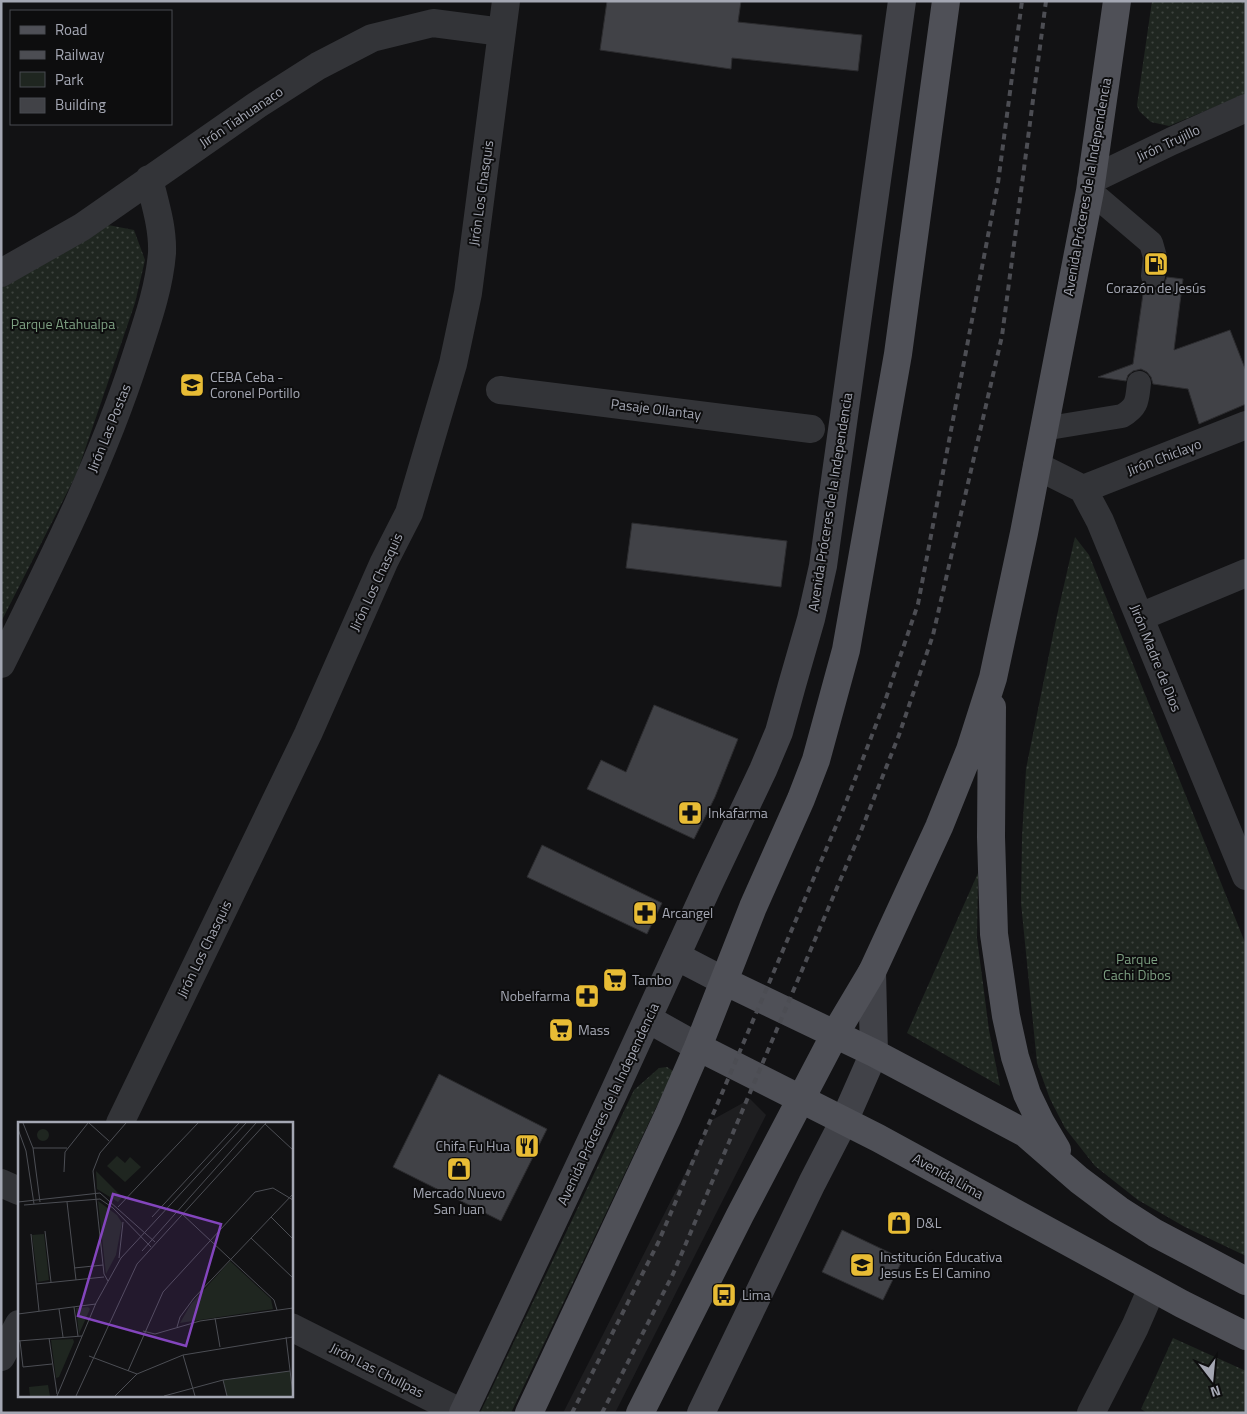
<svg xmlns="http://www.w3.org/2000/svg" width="1247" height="1414" font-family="'Titillium Web',sans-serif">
<defs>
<pattern id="green-dots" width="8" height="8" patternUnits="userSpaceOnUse" patternTransform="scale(1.25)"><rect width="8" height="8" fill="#1f2620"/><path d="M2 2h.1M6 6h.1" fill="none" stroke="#3d433e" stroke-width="1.8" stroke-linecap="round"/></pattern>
</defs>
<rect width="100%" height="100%" fill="#121214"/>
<path fill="#1e1e20" d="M750,1099L766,1115L615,1413H563L712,1120Z"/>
<path fill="url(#green-dots)" d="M1152,1H1246V94L1169,126L1151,122L1139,111L1137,105Z
M108,225L134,230L145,260L135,303L77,473L1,622V288Z
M1075,537L1089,555L1246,945V1256L1185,1227L1138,1200L1095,1166L1065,1128L1050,1099L1037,1063L1021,903L1022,837L1026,769L1056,620Z
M978,873L977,938L989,1030L1000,1086L907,1033Z
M667,1067L673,1071L671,1076L511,1413H480L634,1090L659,1068Z
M1173,1338L1246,1371V1413H1147L1141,1409Z"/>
<path fill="#414247" stroke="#2c2c2f" d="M607,1H741L738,22L862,35L858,71L732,58L731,69L600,50Z
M1167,277L1183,279L1174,350L1230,330L1246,371V404L1199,424L1188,389L1153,384L1151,377L1147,372L1141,369L1133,371L1128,375L1126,381L1098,377L1133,364L1144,287L1151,290L1158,289L1164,284Z
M632,523L787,541L781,587L626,568Z
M654,705L738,739L715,797L694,839L587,789L601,760L626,772Z
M542,845L662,903L647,934L527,877Z
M439,1074L547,1129L501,1221L393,1167Z
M842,1230L903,1259L883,1300L822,1272Z"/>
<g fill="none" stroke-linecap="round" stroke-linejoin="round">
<path stroke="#333438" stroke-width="24" d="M1090,191L1151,243L1155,257L1153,276
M1043,429L1122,416C1138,407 1137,400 1139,383"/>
<path stroke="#333438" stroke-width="28" d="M500,390L811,429"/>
<path stroke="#333438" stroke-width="28" d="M1091,180L1172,141L1246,108
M1,273L82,227L257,105L318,66L372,38L433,23L502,32
M1037,466L1083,489L1100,521L1246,876
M1083,489L1246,425
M1140,617L1246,573
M1,664C51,563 102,462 136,356C147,322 159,289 162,253C163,228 155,203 149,179
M120,1123L308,734L384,562L409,513L453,364L468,293L506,1
M1,1183L19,1191
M291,1327L462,1413
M1,1357L19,1324
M1091,1413L1135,1327L1152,1288"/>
<path stroke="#414248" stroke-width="28" d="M676,956L724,981
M648,1019L698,1047
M463,1413L613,1094L709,884L763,770L779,732L792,685L811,619L823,566L902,1
M701,1413L812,1183L844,1121L874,1053L872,972"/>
<path stroke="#4f5057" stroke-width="28" d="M992,707L991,837L994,934L1006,1016L1015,1057L1027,1094L1041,1123L1057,1150
M724,981L874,1053L1025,1133L1079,1180L1119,1210L1155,1233L1246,1281
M698,1047L878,1138L1182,1304L1246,1336
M529,1413L668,1116L698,1047L753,907L801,799L816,760L846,650L898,354L946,1
M640,1413L740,1215L835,1034L872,972L939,827L970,750L993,678L1024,533L1090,191L1117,1"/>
<path stroke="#4c4d53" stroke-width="4" stroke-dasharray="6 5" stroke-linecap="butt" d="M572,1413L658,1243L845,805L884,704L918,604L998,183L1022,1
M602,1413L673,1274L859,836L899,735L933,635L1002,336L1046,1"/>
</g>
<defs>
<symbol id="fuel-square" viewBox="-11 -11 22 22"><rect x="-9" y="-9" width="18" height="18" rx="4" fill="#e8bc35" stroke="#0d0d0e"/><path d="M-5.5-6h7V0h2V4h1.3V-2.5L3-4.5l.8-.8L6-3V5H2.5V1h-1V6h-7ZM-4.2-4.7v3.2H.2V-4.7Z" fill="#111"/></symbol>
<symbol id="school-square" viewBox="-11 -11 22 22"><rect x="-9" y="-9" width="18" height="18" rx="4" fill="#e8bc35" stroke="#0d0d0e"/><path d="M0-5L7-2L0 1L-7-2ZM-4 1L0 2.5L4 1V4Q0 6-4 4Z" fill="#111"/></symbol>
<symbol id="pharmacy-square" viewBox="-11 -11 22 22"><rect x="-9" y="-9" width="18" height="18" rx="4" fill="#e8bc35" stroke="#0d0d0e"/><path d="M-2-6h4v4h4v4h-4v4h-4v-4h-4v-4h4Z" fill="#111"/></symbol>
<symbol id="supermarket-square" viewBox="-11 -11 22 22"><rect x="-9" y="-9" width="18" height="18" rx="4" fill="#e8bc35" stroke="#0d0d0e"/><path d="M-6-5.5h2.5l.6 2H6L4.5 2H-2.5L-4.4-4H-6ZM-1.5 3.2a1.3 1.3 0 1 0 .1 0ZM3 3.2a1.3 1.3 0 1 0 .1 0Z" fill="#111"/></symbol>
<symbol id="restaurant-square" viewBox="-11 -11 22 22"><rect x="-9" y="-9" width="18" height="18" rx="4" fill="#e8bc35" stroke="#0d0d0e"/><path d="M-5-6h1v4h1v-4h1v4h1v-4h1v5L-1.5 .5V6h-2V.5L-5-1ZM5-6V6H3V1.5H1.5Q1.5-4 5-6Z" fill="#111"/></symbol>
<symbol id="shop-square" viewBox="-11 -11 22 22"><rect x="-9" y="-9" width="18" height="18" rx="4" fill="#e8bc35" stroke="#0d0d0e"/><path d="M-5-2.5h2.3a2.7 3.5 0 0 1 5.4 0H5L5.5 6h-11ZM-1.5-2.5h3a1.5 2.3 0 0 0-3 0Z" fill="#111"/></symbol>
<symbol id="bus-square" viewBox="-11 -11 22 22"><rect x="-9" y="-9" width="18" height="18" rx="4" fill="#e8bc35" stroke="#0d0d0e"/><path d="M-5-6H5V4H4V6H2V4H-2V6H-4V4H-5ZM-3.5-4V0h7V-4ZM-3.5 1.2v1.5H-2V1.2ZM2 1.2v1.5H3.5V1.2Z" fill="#111"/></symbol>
</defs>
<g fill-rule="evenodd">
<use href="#fuel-square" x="1142" y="250" width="28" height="28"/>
<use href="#school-square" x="178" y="371" width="28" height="28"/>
<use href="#pharmacy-square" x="676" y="799" width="28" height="28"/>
<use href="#pharmacy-square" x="631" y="899" width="28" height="28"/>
<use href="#supermarket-square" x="601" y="966" width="28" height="28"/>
<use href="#pharmacy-square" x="573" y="982" width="28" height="28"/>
<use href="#supermarket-square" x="547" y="1016" width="28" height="28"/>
<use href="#restaurant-square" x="513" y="1132" width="28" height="28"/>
<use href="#shop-square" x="445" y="1155" width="28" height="28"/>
<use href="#shop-square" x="885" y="1209" width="28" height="28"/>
<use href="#school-square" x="848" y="1251" width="28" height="28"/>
<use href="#bus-square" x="710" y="1281" width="28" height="28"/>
</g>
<g text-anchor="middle" stroke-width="4" stroke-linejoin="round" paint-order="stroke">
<g font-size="14" fill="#a4a7b3" stroke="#0d0d0e">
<text transform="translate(241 117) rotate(-34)" y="5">Jirón Tiahuanaco</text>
<text transform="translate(1168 143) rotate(-25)" y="5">Jirón Trujillo</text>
<text transform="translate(1087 187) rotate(-80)" y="5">Avenida Próceres de la Independencia</text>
<text transform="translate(481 193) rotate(-82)" y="5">Jirón Los Chasquis</text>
<text transform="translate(656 409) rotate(7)" y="5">Pasaje Ollantay</text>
<text transform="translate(109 428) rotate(-68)" y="5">Jirón Las Postas</text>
<text transform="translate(1164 457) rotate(-21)" y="5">Jirón Chiclayo</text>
<text transform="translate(830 502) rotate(-81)" y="5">Avenida Próceres de la Independencia</text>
<text transform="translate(376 582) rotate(-65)" y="5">Jirón Los Chasquis</text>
<text transform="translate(1156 658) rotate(68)" y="5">Jirón Madre de Dios</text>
<text transform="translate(204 949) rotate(-64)" y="5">Jirón Los Chasquis</text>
<text transform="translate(608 1104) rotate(-65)" y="5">Avenida Próceres de la Independencia</text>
<text transform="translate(948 1176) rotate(29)" y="5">Avenida Lima</text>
<text transform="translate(377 1370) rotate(27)" y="5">Jirón Las Chullpas</text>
</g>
<g font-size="14" fill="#a4a7b3" stroke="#0d0d0e" text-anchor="start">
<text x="1156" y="293" text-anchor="middle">Corazón de Jesús</text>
<text x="210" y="382">CEBA Ceba -<tspan x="210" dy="16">Coronel Portillo</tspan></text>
<text x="708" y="818">Inkafarma</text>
<text x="662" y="918">Arcangel</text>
<text x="632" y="985">Tambo</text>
<text x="570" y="1001" text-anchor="end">Nobelfarma</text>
<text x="578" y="1035">Mass</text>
<text x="510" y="1151" text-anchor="end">Chifa Fu Hua</text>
<text x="459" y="1198" text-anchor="middle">Mercado Nuevo<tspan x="459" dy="16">San Juan</tspan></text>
<text x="916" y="1228">D&amp;L</text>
<text x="880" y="1262">Institución Educativa<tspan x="880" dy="16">Jesus Es El Camino</tspan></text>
<text x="742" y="1300">Lima</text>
</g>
<g font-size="14" fill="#7c9e81" stroke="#0d0d0e">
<text x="63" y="329">Parque Atahualpa</text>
<text x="1137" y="964">Parque<tspan x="1137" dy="16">Cachi Dibos</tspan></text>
</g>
</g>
<g transform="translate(18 1122)">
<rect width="275" height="275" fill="#121214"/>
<path d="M78,49L104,75L100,80L79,67ZM80,79L99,93L104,101L98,133L88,152ZM26,112L31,158L20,160L14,113ZM212,139L253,177L255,187L162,201L173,182ZM70,185L72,187L61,212L58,186ZM55,217L56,220L41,255L38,256L33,218ZM272,249L275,274H209L205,258ZM30,263L32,274H12L11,265Z" fill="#1f2620"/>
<path d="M19 13a6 6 0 1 1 12 0a6 6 0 1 1-12 0ZM99,34L107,41L112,35L123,45L107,60L89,44Z" fill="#1f2620"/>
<path fill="none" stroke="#4c4e54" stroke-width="1" d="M5,1L15,26L22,80M71,1L91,19M247,2L275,28M0,7L8,29L16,82M15,26H49M46,50L47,30L70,1M0,80L82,71L137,120M49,80L58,158M6,83L82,77L95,86L133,125M100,85L180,1M163,91L256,178L259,188M134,95L221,1M253,95L275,117M27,109L33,160M13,112L21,189M233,116L275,156M124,129L238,1M101,136L105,100M56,146L85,143M90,159L86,152L75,49L82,31L108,1M18,162L86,155M56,185L60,214M41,187L45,215M0,192L78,182M197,196L202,225M159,205L162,195L176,176L275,72M125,209L137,212L182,199L275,186M268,215L275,273M31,216L39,272M0,219L64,214M2,219L5,245L34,242M165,233L177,274M71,234L119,252M110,249L145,170L237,70L255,66L275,78M205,258L209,274M39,274L78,181L103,136L228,1M58,274L119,142L248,1M97,274L119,252L165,233L275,215M146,274L205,258L272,249"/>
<path fill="#8345bd" fill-opacity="0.15" stroke="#8345bd" stroke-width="2.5" d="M95,72L203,102L168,224L60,194Z"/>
<rect width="275" height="275" fill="none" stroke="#a4a7b3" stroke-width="2.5"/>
</g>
<rect width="1247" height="1414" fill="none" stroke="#a4a7b3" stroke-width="5"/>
<rect x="10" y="10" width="162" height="115" fill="#0d0d0e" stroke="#494b50"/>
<rect x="20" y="26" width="25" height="8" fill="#4f5057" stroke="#494b50"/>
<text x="55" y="35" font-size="15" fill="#a4a7b3">Road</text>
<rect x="20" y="51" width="25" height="8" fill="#4c4d53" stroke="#494b50"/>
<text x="55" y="60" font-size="15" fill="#a4a7b3">Railway</text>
<rect x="20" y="72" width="25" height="15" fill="#1f2620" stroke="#494b50"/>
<text x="55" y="85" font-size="15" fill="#a4a7b3">Park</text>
<rect x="20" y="98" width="25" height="15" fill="#414247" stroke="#494b50"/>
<text x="55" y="110" font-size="15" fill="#a4a7b3">Building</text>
<g transform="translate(1212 1379) rotate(164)" stroke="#0d0d0e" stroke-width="4" paint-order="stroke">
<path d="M0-4L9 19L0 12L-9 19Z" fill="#a4a7b3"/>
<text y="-8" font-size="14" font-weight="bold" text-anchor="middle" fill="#a4a7b3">N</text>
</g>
</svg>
